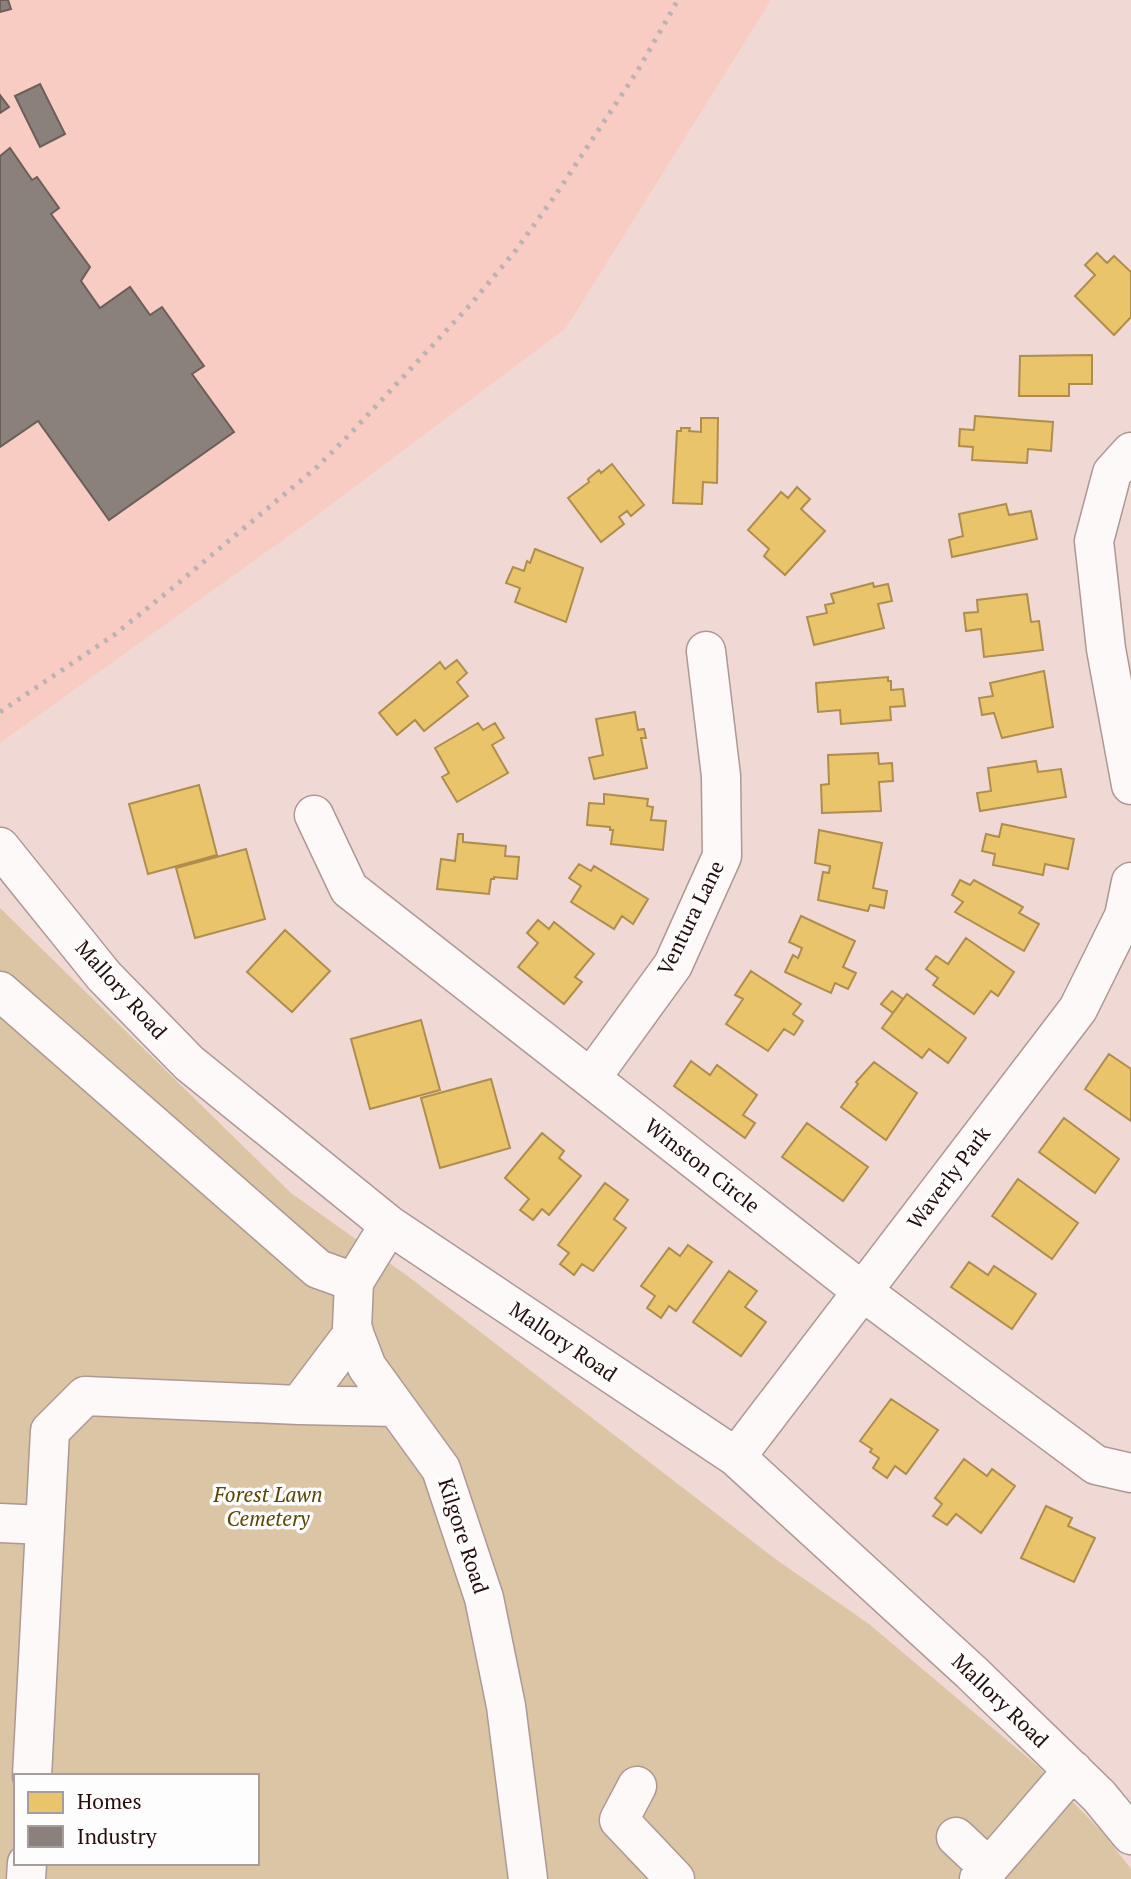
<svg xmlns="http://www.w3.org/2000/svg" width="1131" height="1879" font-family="'PT Serif',serif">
<rect width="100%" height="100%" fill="#f0d9d5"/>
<path fill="#f8cbc3" d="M0,0H771L566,328L301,527L0,743Z"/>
<path fill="#dbc5a4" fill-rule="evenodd" d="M0,908L291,1193L409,1277L774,1558L869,1624L1040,1768L1102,1832L1131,1869V1879H0ZM16,1776H257V1863H16Z"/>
<path fill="#e9c46a" stroke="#ae8d4d" stroke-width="2" d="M1097,253L1107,263L1114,256L1131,272V317L1114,335L1075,296L1095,275L1085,265Z
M1092,355V384H1069V396H1019L1020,356Z
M975,416L1053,422L1051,451L1028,449L1027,463L972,460L973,447L959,446L960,429L974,430Z
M701,418H718L717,483L703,482L702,504L673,503L677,431H681V428H690L689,431L701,432Z
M612,464L644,505L631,516L627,511L619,517L624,524L601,542L568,498L589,482L588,479L599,470L601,473Z
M797,487L810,499L801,509L825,531L785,575L764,556L769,549L748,530L781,492L788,498Z
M1006,504L1009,515L1031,511L1037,539L952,557L949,540L963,536L959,514Z
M535,549L583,568L566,622L515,602L520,588L506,583L513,567L524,571L527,561L530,563Z
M873,583L874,587L888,584L892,601L878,604L884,628L814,645L807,617L827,613L825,605L834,603L831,594Z
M1027,594L1031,622L1039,621L1043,650L984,657L981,629L966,631L964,613L978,612L977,600Z
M457,660L467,673L457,682L468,696L424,731L415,720L397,735L379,713L440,662L445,669Z
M1044,671L1053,727L1002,738L994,713L982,715L979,698L993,696L990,683Z
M888,677V681H891V690L903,689L905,706L890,707L891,720L841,724L840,710L818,712L816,683Z
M635,712L638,730L644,729L646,738H641L647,768L594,779L589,758L603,755L596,719Z
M478,723L483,730L495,723L504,738L492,745L508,773L457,802L442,777L449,773L435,748Z
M878,753L879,764L892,763L893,781L879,782L881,811L822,813L821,785L829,784L828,755Z
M1036,761L1038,772L1061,769L1066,797L980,811L977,793L991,791L988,768Z
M199,785L217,855L148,874L129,804Z
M604,794L648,799L647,806L653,807L651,820L666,821L663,850L611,844L613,830H610V827L587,825L589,803L604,804Z
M1002,824L1074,839L1068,869L1045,864L1043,875L993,865L995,854L982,851L986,834L999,837Z
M819,830L882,843L873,888L887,891L884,908L870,905L868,911L818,900L823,872L829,873L830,866L815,863Z
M458,834H463V842L506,846L505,856L519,857L517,879L494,877V879H491L489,894L437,889L441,859L455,861Z
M246,849L265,919L195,938L176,868Z
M579,864L591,871L594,866L648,899L633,924L622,916L614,929L571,902L581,886L569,878Z
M960,880L970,885L974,880L1023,907L1019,913L1039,924L1024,951L955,912L963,902L952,895Z
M801,916L855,941L843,967L856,973L848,989L835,983L831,993L785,972L793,955L798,958L802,948L789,942Z
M538,920L549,929L554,922L594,954L575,977L582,982L564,1004L518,967L538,943L527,933Z
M285,930L330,971L292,1012L247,972Z
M966,938L1014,972L998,996L991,991L974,1014L933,985L938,978L926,969L936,956L948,964Z
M751,971L801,1004L793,1014L803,1021L794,1035L784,1029L768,1051L726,1024L743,999L735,995Z
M892,991L903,999L893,1013L881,1004Z
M907,994L966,1038L948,1063L929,1049L922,1058L882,1028Z
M421,1020L440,1090L370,1109L351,1039Z
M1109,1054L1131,1069V1121L1085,1089Z
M691,1061L710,1075L717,1065L757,1095L743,1115L755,1123L745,1138L674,1086Z
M874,1062L917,1093L886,1140L841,1107L858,1084L856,1082Z
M491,1079L510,1148L440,1168L421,1098Z
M1064,1118L1119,1159L1095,1193L1039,1152Z
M807,1123L868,1167L843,1201L782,1157Z
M542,1133L564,1151L559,1158L581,1176L549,1215L542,1209L533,1220L520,1210L529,1199L505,1178Z
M1018,1179L1078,1223L1052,1259L992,1216Z
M605,1183L628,1200L614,1219L626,1228L593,1271L582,1264L574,1275L560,1264L569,1253L558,1245Z
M688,1245L712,1262L676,1311L669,1306L661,1318L647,1308L655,1296L641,1286L669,1248L680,1256Z
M969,1262L988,1275L994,1266L1036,1294L1012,1329L951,1287Z
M729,1271L757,1291L745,1307L766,1322L741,1356L693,1322Z
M891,1399L938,1430L906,1474L895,1466L887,1478L873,1468L879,1458L870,1452L872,1449L860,1441Z
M964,1459L987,1476L992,1469L1015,1486L981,1533L956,1514L947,1525L933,1516L942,1504L935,1498Z
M1046,1506L1072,1518L1068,1526L1095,1538L1074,1582L1021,1558Z"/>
<path fill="#8a817c" stroke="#6c5e5a" stroke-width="2" d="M0,0H8L11,9L0,12Z
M40,84L65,134L40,147L15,96Z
M0,95L9,107L0,113Z
M10,148L32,180L37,177L59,208L51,214L90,267L81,281L100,308L130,287L150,315L162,307L204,366L192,374L234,432L109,520L38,421L0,447V156Z"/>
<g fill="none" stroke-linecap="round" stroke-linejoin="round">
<defs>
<path id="minor" d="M1131,452L1112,473L1094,541L1106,649L1131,785
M314,815L349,889L862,1291L1096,1465L1131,1473
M0,847L104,976L189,1063L389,1225L736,1457L971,1672L1099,1796L1131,1835
M0,991L318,1269L354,1282
M591,1078L673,965L722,856L721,776L706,651
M389,1225L354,1282L352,1328L367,1367L441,1469L484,1598L506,1706L528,1879
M299,1405L396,1407
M736,1457L1078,1009L1124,916L1131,882
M0,1523L45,1525
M32,1776L50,1431L85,1396L299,1405L354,1332
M637,1786L619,1820L675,1879
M956,1837L989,1868
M26,1879L27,1863
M979,1879L1073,1770"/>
</defs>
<use href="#minor" stroke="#ad9894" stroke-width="41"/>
<use href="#minor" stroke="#fdf9f9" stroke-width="38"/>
<path stroke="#bab3b2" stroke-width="5" stroke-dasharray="3.5 7" stroke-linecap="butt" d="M0,712L114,635L170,590L317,467L350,434L471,304L516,250L557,193L638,70L678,0"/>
</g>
<g text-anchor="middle" stroke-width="7" stroke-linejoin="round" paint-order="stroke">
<g font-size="21" fill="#250d0a" stroke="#fdfdfd">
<text transform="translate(691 918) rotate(-64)" y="7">Ventura Lane</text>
<text transform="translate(121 990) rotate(48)" y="7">Mallory Road</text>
<text transform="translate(702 1166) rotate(38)" y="7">Winston Circle</text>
<text transform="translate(949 1178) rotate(-53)" y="7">Waverly Park</text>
<text transform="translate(563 1342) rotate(34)" y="7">Mallory Road</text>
<text transform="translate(463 1536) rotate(72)" y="7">Kilgore Road</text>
<text transform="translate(1000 1701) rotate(44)" y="7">Mallory Road</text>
</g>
<g font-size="21" font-style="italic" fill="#5a4604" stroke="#fdfdfd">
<text x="268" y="1502">Forest Lawn<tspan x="268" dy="24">Cemetery</tspan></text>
</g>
</g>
<rect x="14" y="1774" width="245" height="91" fill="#fdfdfd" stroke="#a79d9c" stroke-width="2"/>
<rect x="28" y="1792" width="35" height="21" fill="#e9c46a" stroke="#a79d9c" stroke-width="2"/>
<text x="77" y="1809" font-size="21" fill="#250d0a">Homes</text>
<rect x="28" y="1826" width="35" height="21" fill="#8a817c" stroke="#a79d9c" stroke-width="2"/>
<text x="77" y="1844" font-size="21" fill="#250d0a">Industry</text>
</svg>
